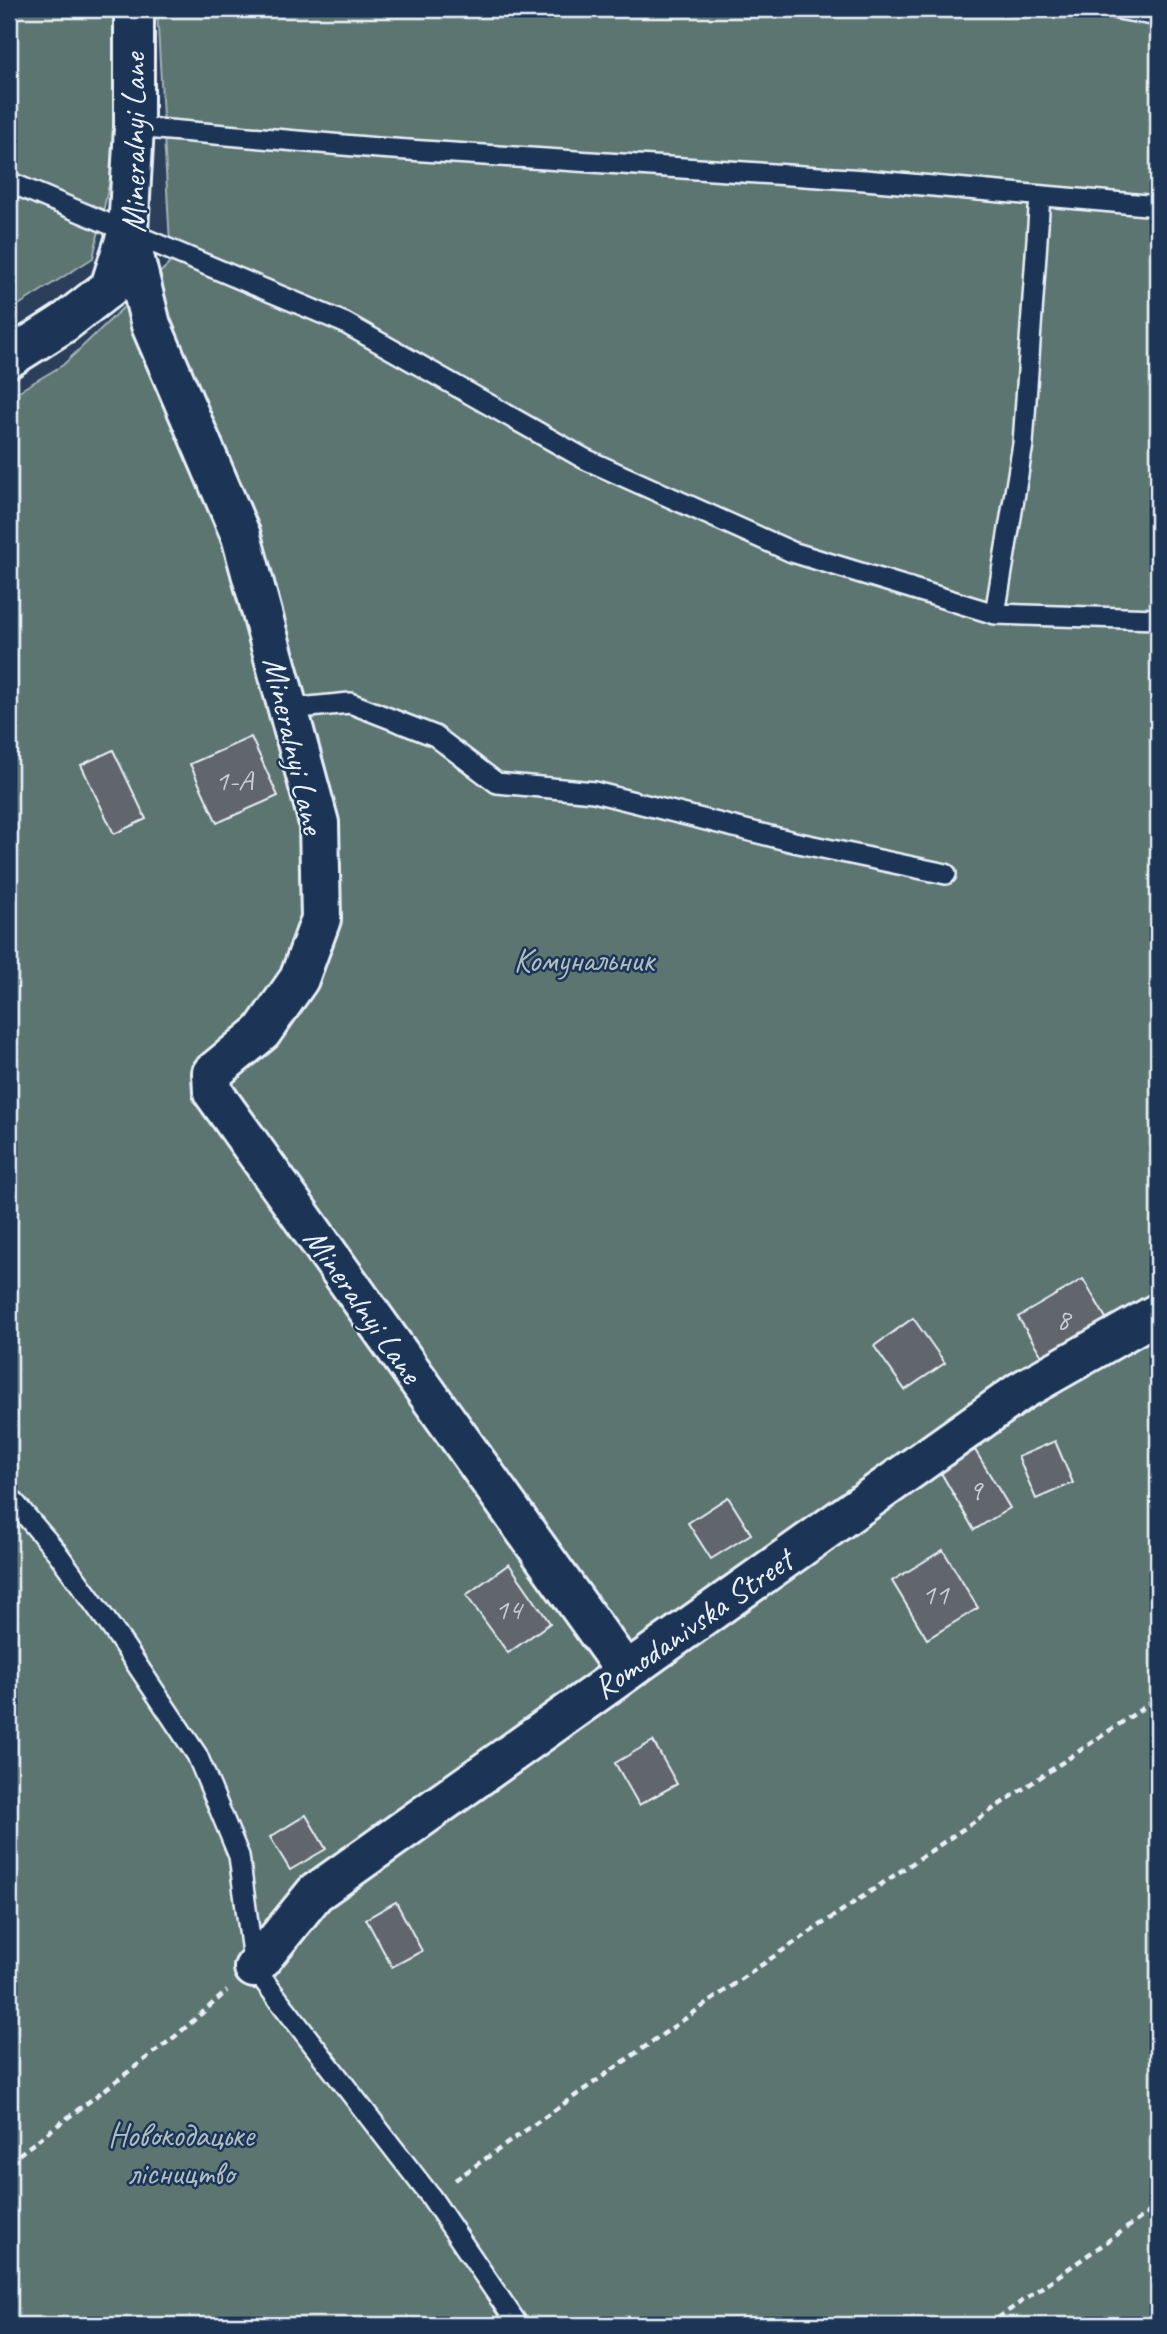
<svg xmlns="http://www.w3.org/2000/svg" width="1167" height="2334" font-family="Caveat,sans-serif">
<rect width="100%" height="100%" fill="#2b3f5b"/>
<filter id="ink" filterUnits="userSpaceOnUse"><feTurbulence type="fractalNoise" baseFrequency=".0143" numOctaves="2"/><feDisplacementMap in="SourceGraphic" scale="14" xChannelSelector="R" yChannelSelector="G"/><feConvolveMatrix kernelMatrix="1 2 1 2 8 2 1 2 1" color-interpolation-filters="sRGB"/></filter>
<g filter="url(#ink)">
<path fill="#5b7471" stroke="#a2b2b4" stroke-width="2" d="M9,9H116L118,143L93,258L9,311Z
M157,9H1158V2325H9V397L63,365L171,262Z"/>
<path fill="#61666c" stroke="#e8f1f8" stroke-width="2" d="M251,737L278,796L217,823L190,764Z
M113,750L146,819L114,834L81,765Z
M1083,1279L1107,1320L1043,1358L1018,1317Z
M913,1318L945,1363L905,1390L874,1346Z
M1055,1441L1073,1483L1036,1499L1018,1457Z
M975,1450L1010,1508L974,1530L940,1471Z
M728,1497L751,1534L711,1559L688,1523Z
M943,1550L978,1608L927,1639L892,1581Z
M509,1564L550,1623L508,1653L466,1595Z
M653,1741L677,1784L639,1805L615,1763Z
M306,1815L326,1849L290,1870L270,1837Z
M396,1902L422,1951L392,1967L366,1919Z"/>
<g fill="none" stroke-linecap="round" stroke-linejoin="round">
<defs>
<path id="lane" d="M1118,9L1158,16
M134,127L378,148L865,180L1158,206
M9,182L345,323L585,459L792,552L995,614L1158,619
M995,614L1023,444L1040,196
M289,709L350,703L435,736L497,783L594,792L794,842L946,874
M9,1496L56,1551L119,1638L197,1755L239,1856L254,1968L431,2197L518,2325"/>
<path id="street" d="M134,9V127L128,231L151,325L241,536L319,823L321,919L299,979L262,1032L212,1073L213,1092L625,1671
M9,358L64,323L110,287L128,231
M254,1968L315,1893L1021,1391L1158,1313"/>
</defs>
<use href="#lane" stroke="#e8f1f8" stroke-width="24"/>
<use href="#street" stroke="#e8f1f8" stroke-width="44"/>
<path stroke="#e8f1f8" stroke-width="4.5" stroke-dasharray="7 5" stroke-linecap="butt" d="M9,2162L177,2035L227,1991
M455,2180L773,1957L1158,1698
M988,2325L1158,2206"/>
<use href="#lane" stroke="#1d3557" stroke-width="19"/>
<use href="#street" stroke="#1d3557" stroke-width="38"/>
</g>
</g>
<g text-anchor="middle" stroke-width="5" stroke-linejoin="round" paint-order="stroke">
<g font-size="30" fill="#c6ced5">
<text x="234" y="790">1-А</text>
<text x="1063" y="1329">8</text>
<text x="975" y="1500">9</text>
<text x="935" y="1604">11</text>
<text x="508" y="1619">14</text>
</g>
<g font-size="33" fill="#e8f1f8" stroke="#1d3557">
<text transform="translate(133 143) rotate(-90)" y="12">Mineralnyi Lane</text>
<text transform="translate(295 745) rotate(77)" y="12">Mineralnyi Lane</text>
<text transform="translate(364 1305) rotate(55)" y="12">Mineralnyi Lane</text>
<text transform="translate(692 1623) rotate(-35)" y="12">Romodanivska Street</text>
</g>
<g font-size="33" fill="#b0bfc2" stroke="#1d3557">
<text x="584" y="971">Комунальник</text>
<text x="181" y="2146">Новокодацьке<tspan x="181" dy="38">лісництво</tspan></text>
</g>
</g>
<rect width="1167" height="2334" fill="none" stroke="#1d3557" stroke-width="35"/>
<rect x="18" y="18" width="1132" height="2299" fill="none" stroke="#e8f1f8" stroke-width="2.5" filter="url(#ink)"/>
</svg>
